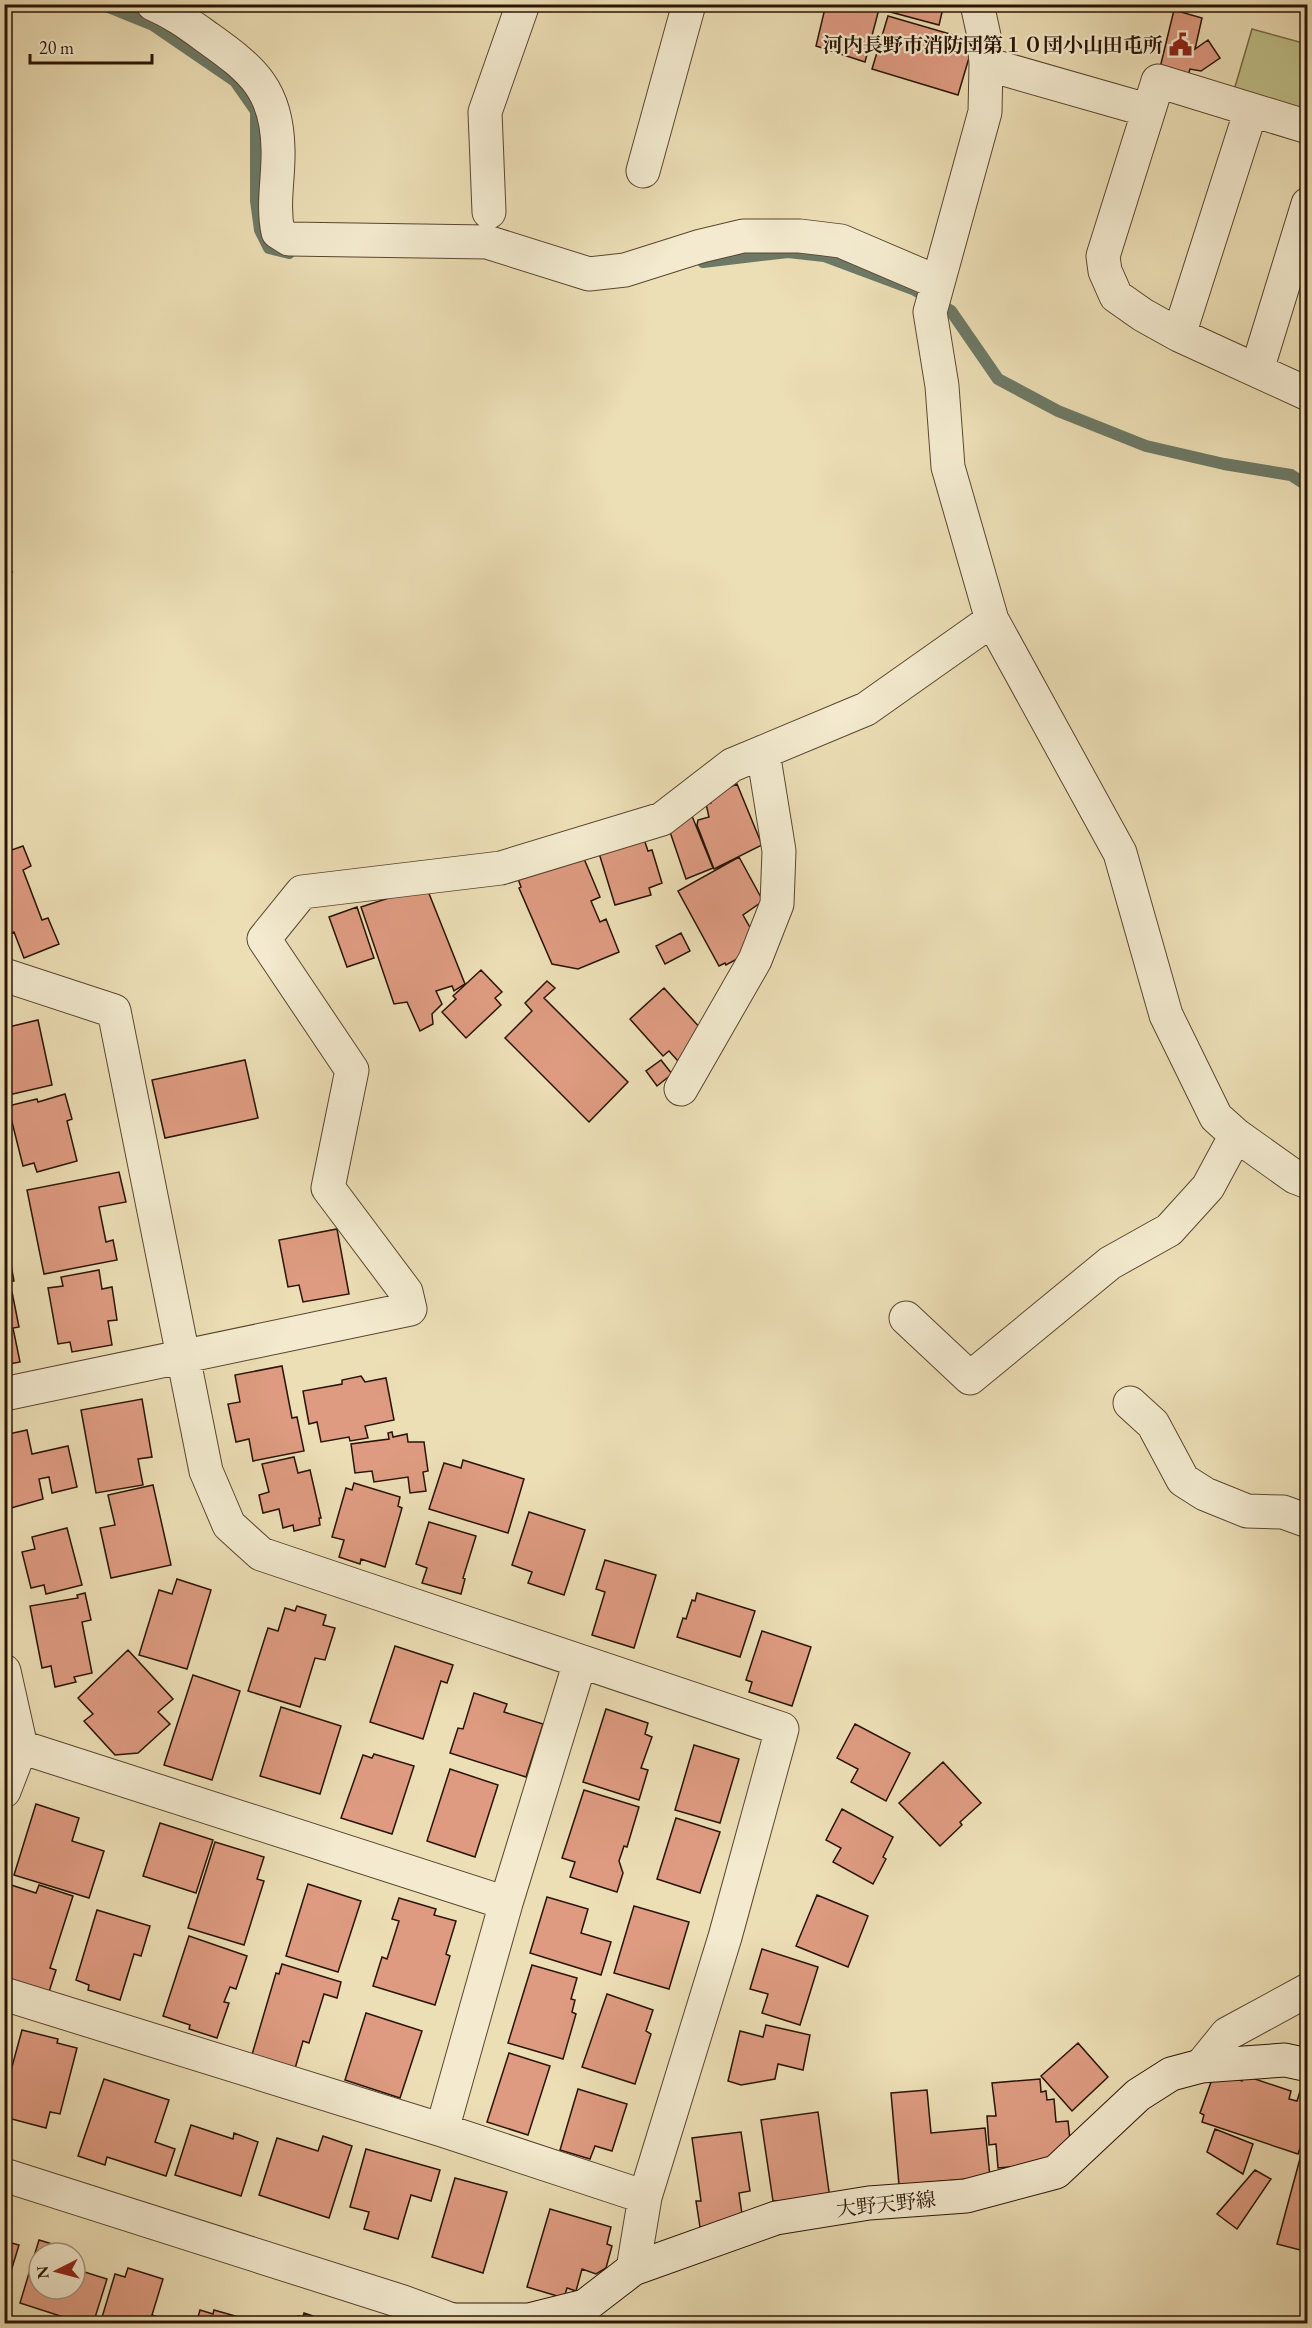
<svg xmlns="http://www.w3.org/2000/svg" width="1312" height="2328" font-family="'EB Garamond','Noto Serif JP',serif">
<rect width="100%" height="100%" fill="#ecdeb5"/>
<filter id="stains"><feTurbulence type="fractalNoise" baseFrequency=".00333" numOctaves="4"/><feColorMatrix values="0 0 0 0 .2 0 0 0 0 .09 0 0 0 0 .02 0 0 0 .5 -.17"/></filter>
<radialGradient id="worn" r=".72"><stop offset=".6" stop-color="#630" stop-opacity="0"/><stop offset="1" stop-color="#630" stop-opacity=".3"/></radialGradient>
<path fill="#bfbf88" stroke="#746a46" stroke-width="1.5" d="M1252,29L1307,44V121L1232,97Z"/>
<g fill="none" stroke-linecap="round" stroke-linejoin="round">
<path stroke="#6d7966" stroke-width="12" d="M101,4L153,25L235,81L256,111V201L260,230L269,248L289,253
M703,262L788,252L824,256L915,290L951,311L998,379L1058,411L1146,446L1224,464L1291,475L1308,486"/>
</g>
<path fill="#de9b81" stroke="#2a1404" stroke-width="1.5" d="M826,4H944L939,25L879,9L865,62L816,46Z
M1174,10L1202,18L1195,49L1208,40L1220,58L1201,71L1190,69L1186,83L1158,76Z
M888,16L974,41L958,95L872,69Z
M4,565L12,572L4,580Z
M737,784L762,845L714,869L697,825L698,820L709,817L706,804L711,803L709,796Z
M692,816L713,868L686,879L668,826Z
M643,836L648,851L652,850L662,883L649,888L651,895L615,905L598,850Z
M4,846L9,851L23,846L31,866L23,870L42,920L48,918L59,944L24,958L14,932L8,935L4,925Z
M580,849L600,897L591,901L600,922L606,919L619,952L578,969L552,964L519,888L521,887L517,876Z
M739,857L763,901L743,915L756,938L755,949L726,965L725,963L719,966L678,891Z
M426,886L465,984L454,991L452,986L436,991L442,1004L432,1014L433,1024L420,1031L407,1002L394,1004L361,907Z
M357,907L374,958L347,967L329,917Z
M681,933L690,951L665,964L656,946Z
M481,970L502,992L495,998L501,1005L466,1038L442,1012L456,999L453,996Z
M547,981L555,988L544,998L628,1082L589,1122L505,1038L532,1011L525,1003Z
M664,988L702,1030L678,1061L669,1051L663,1056L630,1019Z
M38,1020L52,1085L4,1096V1028Z
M245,1060L258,1118L165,1138L152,1080Z
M661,1060L672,1074L657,1086L646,1071Z
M65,1094L72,1119L67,1121L77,1161L37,1172L34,1163L23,1166L8,1106L37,1099L38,1102Z
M119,1172L126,1202L99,1207L106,1242L113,1240L117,1260L44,1274L27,1190Z
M4,1228L14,1281L4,1283Z
M337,1229L349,1294L303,1302L299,1285L288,1287L279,1240Z
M99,1270L102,1289L112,1287L117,1320L108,1321L112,1345L72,1352L70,1342L58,1344L48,1288L63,1286L61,1277Z
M12,1292L19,1327L13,1328L20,1362L4,1365V1293Z
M282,1366L292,1418L297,1417L304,1451L253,1461L249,1439L236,1442L228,1404L240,1402L235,1375Z
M361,1376L365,1382L386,1378L394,1420L365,1426L368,1438L350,1441L349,1437L321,1442L317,1422L309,1424L303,1391L342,1384V1380Z
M142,1399L152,1457L138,1459L143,1485L96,1493L81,1410Z
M27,1430L32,1454L68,1446L77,1487L52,1493L49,1477L39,1479L43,1499L4,1510V1435Z
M392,1432L393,1437L407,1434L408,1442H424L428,1471L423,1472L426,1491L410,1493L408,1477L374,1482L372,1471L355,1473L351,1444L389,1439L388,1433Z
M294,1457L298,1473L310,1470L321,1518H319L320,1525L294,1531L293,1525L283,1528L279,1509L263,1513L259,1495L269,1492L262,1464Z
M463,1460L524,1479L508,1533L429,1509L444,1463L461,1468Z
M354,1483L400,1497L398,1506L402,1508L385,1567L361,1559L360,1564L339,1557L344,1540L332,1537L346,1488L352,1490Z
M153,1485L171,1565L111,1578L100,1528L115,1525L108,1495Z
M529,1512L585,1530L564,1595L528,1583L532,1572L512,1565Z
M429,1522L476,1536L463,1578L465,1579L461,1594L422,1583L427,1568L416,1564Z
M67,1528L82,1585L46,1594L44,1585L31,1588L22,1552L35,1549L32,1537Z
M605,1560L656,1575L634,1648L592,1635L605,1592L596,1589Z
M177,1579L211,1590L187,1669L139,1655L159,1590L172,1594Z
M85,1593L91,1620L82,1622L92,1673L74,1677L76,1682L55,1687L51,1666L42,1668L30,1606L78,1598L77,1595Z
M697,1593L755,1611L740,1657L677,1637L683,1618L686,1619L692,1600L695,1601Z
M297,1606L326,1615L323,1625L335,1628L325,1660L315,1658L300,1707L248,1691L268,1628L278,1631L285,1608L295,1611Z
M762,1631L811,1647L792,1706L749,1692L752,1682L746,1680Z
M395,1646L453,1665L447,1683L441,1681L423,1739L370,1722Z
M128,1650L173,1699L158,1712L170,1724L138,1753L115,1755L84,1721L93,1714L78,1698Z
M193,1675L240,1691L212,1780L164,1765Z
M474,1693L507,1704L504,1712L543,1724L526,1777L450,1753L458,1728L463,1729Z
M281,1707L341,1726L320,1794L260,1776Z
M606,1709L648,1723L645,1734L652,1737L641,1768L648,1770L639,1800L583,1782Z
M855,1724L910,1753L886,1801L851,1782L858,1769L837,1758Z
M694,1745L739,1759L720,1823L675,1810Z
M374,1754L414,1766L392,1834L341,1818L363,1755L372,1758Z
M943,1762L981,1803L960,1822L962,1825L940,1846L899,1803Z
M450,1769L498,1785L475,1857L427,1841Z
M584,1790L639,1807L627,1847L624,1846L619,1861L623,1873L617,1892L570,1877L575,1862L562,1858Z
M36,1804L79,1818L72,1841L104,1851L89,1898L14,1875Z
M842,1809L893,1837L883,1857L886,1859L873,1884L833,1862L841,1848L826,1840Z
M676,1818L720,1832L700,1893L657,1879Z
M160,1823L213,1840L196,1893L143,1876Z
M215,1842L264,1857L257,1879L264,1881L244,1945L188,1928Z
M8,1884L36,1893L39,1885L73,1896L50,1968L56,1970L47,1998L4,1984V1895Z
M308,1884L361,1901L338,1972L286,1956Z
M817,1895L868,1916L848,1967L796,1946Z
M547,1897L588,1909L581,1933L611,1942L601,1975L530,1953Z
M399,1898L436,1909L434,1915L456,1921L446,1954L450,1956L435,2005L373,1986L382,1957L387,1959L399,1921L392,1919Z
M634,1906L689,1922L669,1989L614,1973Z
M97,1910L150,1926L141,1956L134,1954L120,2000L88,1990L89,1985L76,1980Z
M189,1936L247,1956L236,1989L230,1987L224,2002L229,2003L217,2038L189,2029L190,2025L163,2016Z
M762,1949L818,1967L800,2025L762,2013L768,1994L750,1989Z
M282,1964L341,1982L337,1998L324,1994L309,2043L303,2041L294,2072L251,2058L276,1973L279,1974Z
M532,1965L577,1978L571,1999L575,2000L572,2012L576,2014L563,2059L508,2043Z
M607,1994L653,2010L646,2031L651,2034L635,2084L582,2067Z
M366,2013L422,2031L400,2098L345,2080Z
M766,2025L810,2035L803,2070L778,2064L775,2079L741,2085L728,2081L740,2031L763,2037Z
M22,2030L58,2039L57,2043L77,2048L60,2114L50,2112L46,2128L4,2117V2096Z
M1078,2043L1108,2077L1072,2111L1041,2076Z
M509,2053L550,2066L528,2135L487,2122Z
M1215,2071L1242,2081L1243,2075L1291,2091L1289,2099L1297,2101L1302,2085L1308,2087V2142L1303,2140L1298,2154L1202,2122L1204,2115L1200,2113Z
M104,2079L169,2100L155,2142L175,2149L166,2176L107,2157L105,2165L78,2156Z
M1040,2079L1041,2092L1046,2091L1047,2100L1054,2099L1056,2122L1068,2121L1071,2150L1059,2163L998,2168L996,2144L989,2145L987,2116H996L992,2083Z
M578,2089L627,2104L612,2151L595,2146L590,2159L560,2150Z
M927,2090L931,2133L985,2128L990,2177L899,2185L891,2093Z
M818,2112L830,2199L773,2201L761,2120Z
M191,2125L233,2139L234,2133L258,2142L241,2196L175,2175Z
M1215,2129L1253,2144L1243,2174L1207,2152Z
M741,2132L750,2191L739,2193L743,2221L700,2227L696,2201H701L692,2138Z
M323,2136L352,2146L329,2218L259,2195L277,2138L318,2151Z
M366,2149L440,2170L431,2201L411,2195L398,2239L364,2229L369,2212L350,2207Z
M1301,2155L1308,2157V2252L1277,2244Z
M1255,2170L1271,2179L1237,2229L1217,2214Z
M455,2178L507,2192L483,2273L432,2257Z
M550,2209L611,2227L607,2244L612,2246L606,2268L596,2274L582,2269L576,2291L567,2288L564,2298L527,2287Z
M39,2240L75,2251L74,2253H39V2289H75V2269L107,2279L93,2324H85L20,2303Z
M4,2241L19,2245L4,2294Z
M128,2268L163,2279L152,2315L177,2324H100L115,2274L125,2277Z
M200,2310L213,2314L214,2310L263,2324H196Z
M304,2313L336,2324H296L298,2316L303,2317Z"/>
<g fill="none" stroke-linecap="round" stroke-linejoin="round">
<defs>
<path id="minor" d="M153,4C174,13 190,25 208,38C253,70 277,90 278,149C279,177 272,204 278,232L289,239L487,242L589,274L625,270L701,246L743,236H800L841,241L937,282
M977,4L984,36L986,64L985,112L930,312L942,386L948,467L992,620L1120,853L1166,1015L1216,1117L1236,1135L1295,1177L1308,1182
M986,64L1147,110
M1308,127L1158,81L1103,256L1105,271L1116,296L1143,315L1179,335L1308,394
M643,171L689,4
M489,212L485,112L523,4
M1179,335L1251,110
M1257,370L1308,204
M4,975L114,1011L206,1471L229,1525L261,1554L782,1729L725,1937L645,2197L633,2269
M681,1089L755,960L777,904L779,851L763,752
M906,1318L970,1378L1110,1263L1169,1230L1208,1187L1236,1135
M4,1394L410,1309L406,1292L328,1188L352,1070L264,939L302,892L501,868L662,819L732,765L866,709L992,620
M1130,1403L1153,1424L1183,1480L1205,1494L1247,1511L1283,1512L1308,1521
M4,1671L21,1747L4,1791
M21,1747L506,1903
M4,1994L442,2130L645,2197
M1201,2066L1227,2034L1308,1990
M442,2130L506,1903L580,1662"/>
<path id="tertiary" d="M4,2175L403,2302L452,2320"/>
<path id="secondary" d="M449,2324L452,2320H529L585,2306L633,2269L776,2218L869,2203L966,2196L1056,2172L1138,2095L1171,2074L1201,2066L1285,2060L1308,2065"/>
</defs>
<use href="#minor" stroke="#5a4630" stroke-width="35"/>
<use href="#tertiary" stroke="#5a4630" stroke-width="35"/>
<use href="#secondary" stroke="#2a1404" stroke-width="35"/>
<use href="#minor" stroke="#f3eacf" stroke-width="33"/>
<use href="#tertiary" stroke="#f3eacf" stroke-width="33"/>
<use href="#secondary" stroke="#f3eacf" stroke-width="33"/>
</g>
<defs>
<symbol id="civic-bare" viewBox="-9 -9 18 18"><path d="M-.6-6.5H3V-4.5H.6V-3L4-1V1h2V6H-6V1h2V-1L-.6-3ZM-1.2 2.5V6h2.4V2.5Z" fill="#8f2418" stroke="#f3eacf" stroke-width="2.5" paint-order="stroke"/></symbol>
</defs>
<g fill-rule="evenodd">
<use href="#civic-bare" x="1164" y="28" width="33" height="33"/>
</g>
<g text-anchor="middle" stroke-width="4.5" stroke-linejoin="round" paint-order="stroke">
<g font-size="20" font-weight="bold" fill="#2a1404" stroke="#f3eacf" text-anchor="end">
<text x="1163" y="52">河内長野市消防団第１０団小山田屯所</text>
</g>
<g font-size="20" fill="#2a1404" stroke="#f3eacf">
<text transform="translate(886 2204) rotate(-6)" y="7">大野天野線</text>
</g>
</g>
<rect width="1312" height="2328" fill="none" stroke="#ecdeb5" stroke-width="24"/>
<rect x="6" y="6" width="1300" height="2316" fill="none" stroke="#2a1404" stroke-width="3"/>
<rect x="12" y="12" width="1288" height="2304" fill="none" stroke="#2a1404" stroke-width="1.5"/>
<g transform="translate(57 2271) rotate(264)"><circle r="28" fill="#f3eacf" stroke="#a3947e" stroke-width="1.5"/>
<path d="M0-4.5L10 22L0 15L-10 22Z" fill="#8f2418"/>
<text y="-9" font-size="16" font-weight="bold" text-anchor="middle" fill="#2a1404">N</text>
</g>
<path d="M30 54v9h122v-9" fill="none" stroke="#2a1404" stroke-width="3"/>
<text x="39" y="54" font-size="18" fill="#2a1404" stroke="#f3eacf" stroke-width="4.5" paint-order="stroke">20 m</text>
<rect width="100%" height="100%" filter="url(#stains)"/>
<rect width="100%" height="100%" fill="url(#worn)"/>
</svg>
